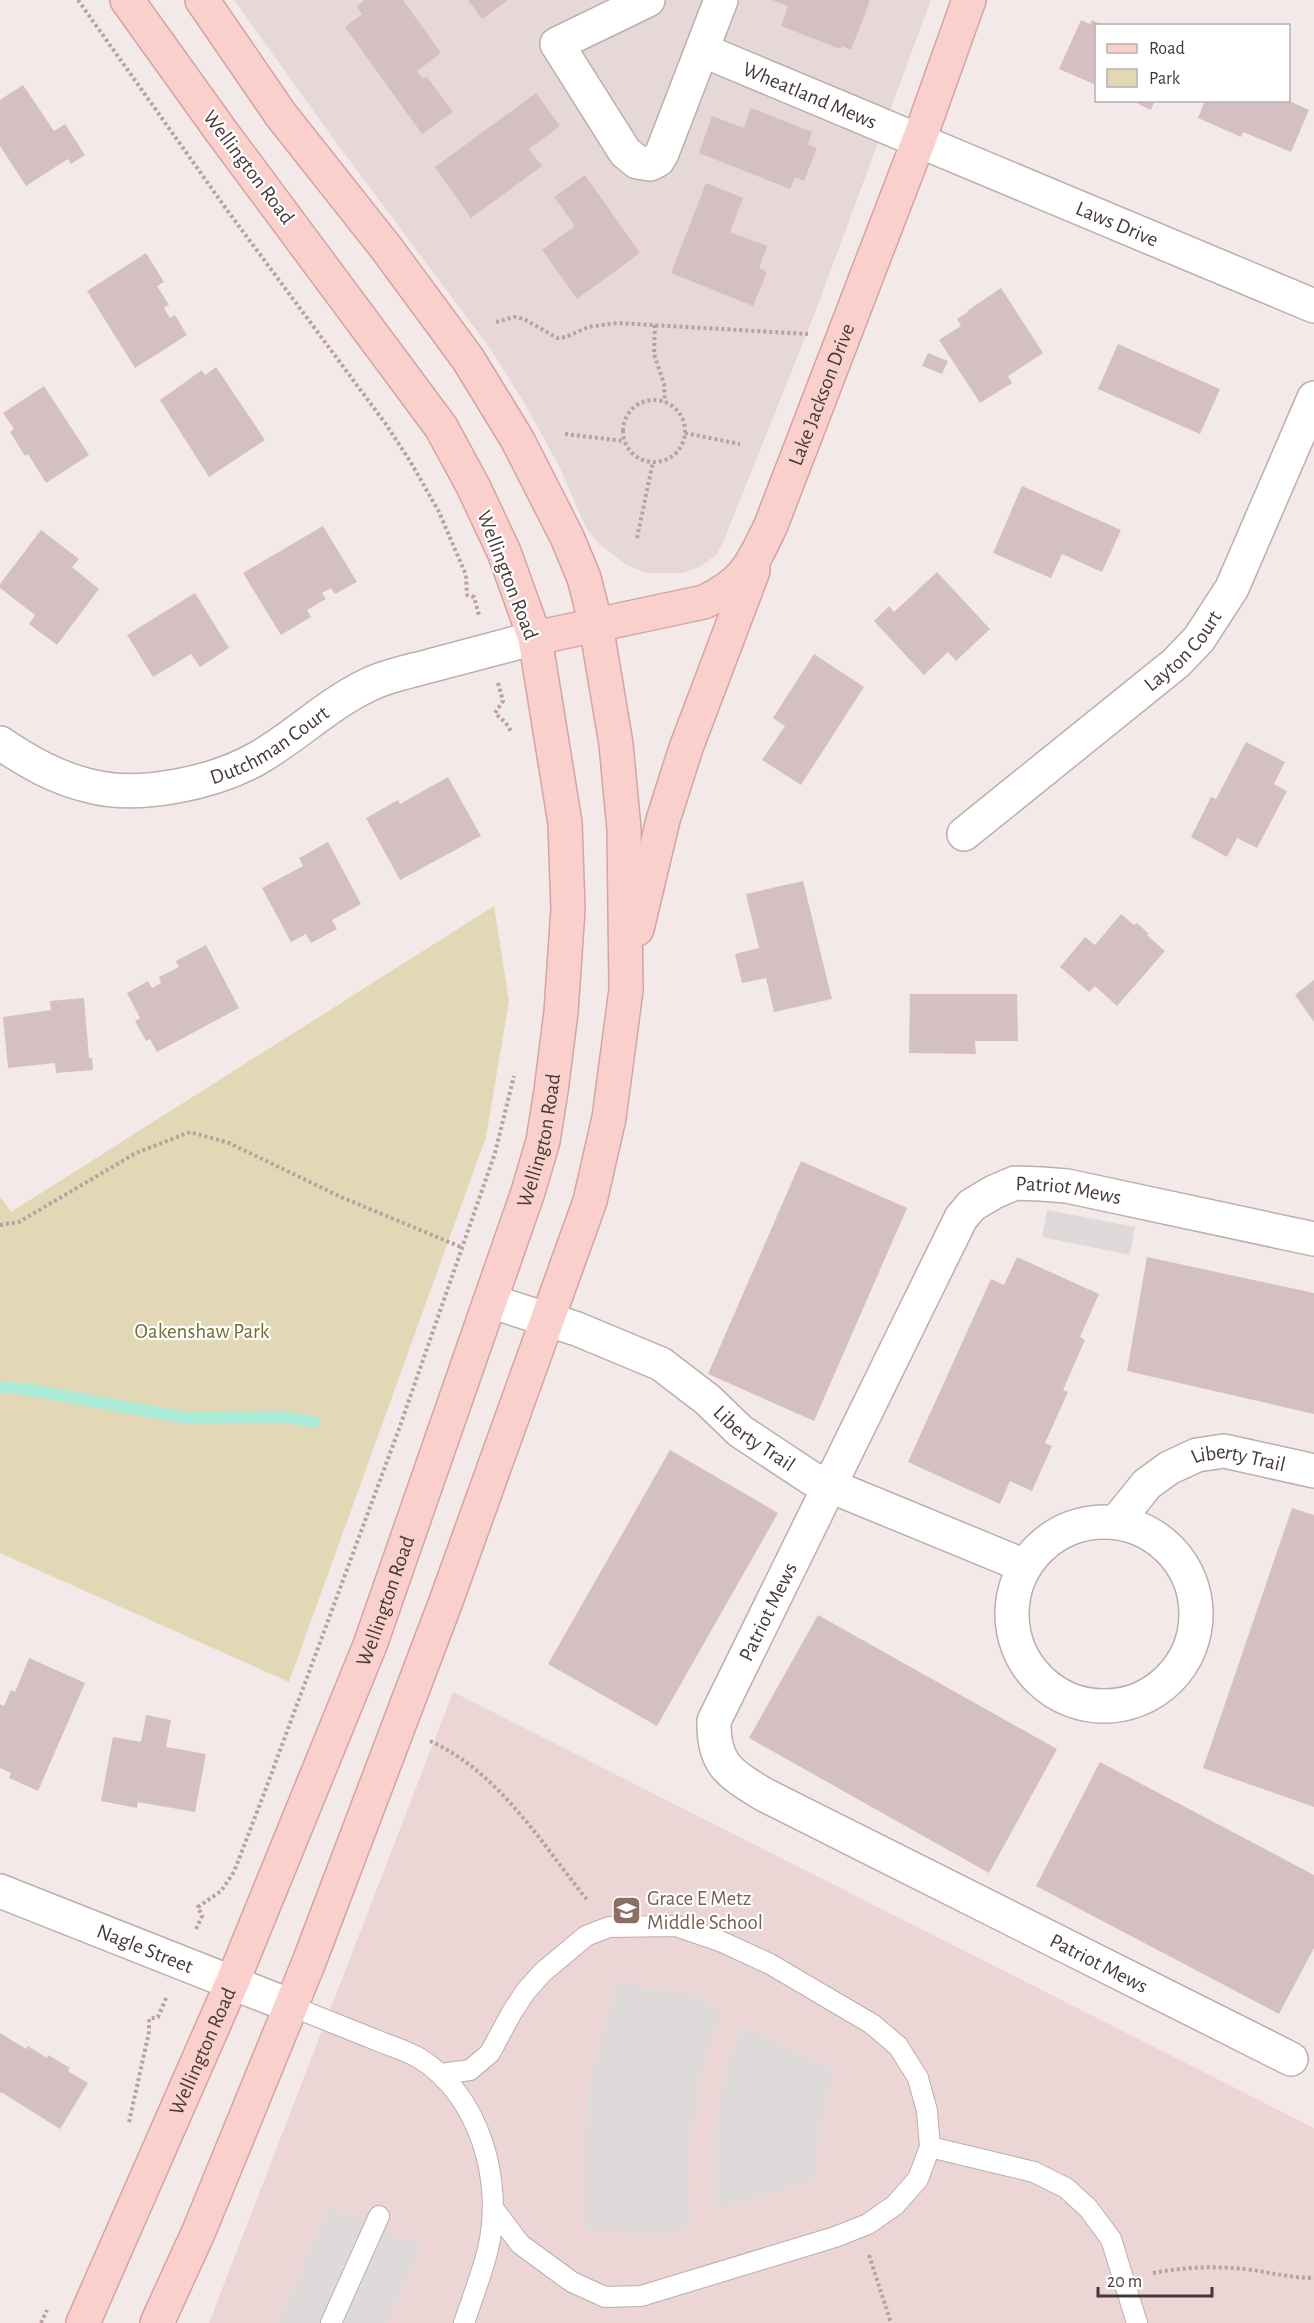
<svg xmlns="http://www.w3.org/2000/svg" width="1314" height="2323" font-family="'Alegreya Sans',sans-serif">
<rect width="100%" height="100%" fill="#f3e9e9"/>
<path fill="#e7d8d8" d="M234,0H931L813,318L724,540L717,554L700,567L683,573H646L627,565L598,543L585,526L559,466L526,406L491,350L335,141Z"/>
<path fill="#ebd5d5" d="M453,1692L1314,2128V2323H209Z"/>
<path fill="#e3d8b6" d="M494,906L509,1001L486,1137L289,1682L0,1553V1196L11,1212Z"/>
<path fill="#dfdada" d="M1047,1210L1135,1227L1130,1255L1042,1237Z
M620,1981L647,1988L697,1996L721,2013L702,2069L690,2141L688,2195L691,2225L662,2234L586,2230L584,2146L590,2086L607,2016Z
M742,2026L835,2070L825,2106L816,2154L815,2180L715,2209L714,2140L724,2077Z
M330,2206L421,2246L387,2323H277Z"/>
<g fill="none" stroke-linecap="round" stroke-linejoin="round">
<path stroke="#acead8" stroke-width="12" d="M0,1387L25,1389L186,1418L285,1417L314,1422"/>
</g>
<path fill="#d4c0c2" d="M364,0H403L441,53L417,71L423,79L427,77L453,112L422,134L345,27L362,14L357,6Z
M468,0H508L482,19Z
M772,0H867L870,1L851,50L842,46L840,49L781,26L788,6Z
M1081,20L1090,24L1092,20L1103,26H1096V85L1059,69Z
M23,85L54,131L65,124L85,155L71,164L68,159L26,186L0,146V100Z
M536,93L560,126L529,149L542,166L471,218L435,167Z
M1130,100H1155L1151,110Z
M1205,100H1287L1309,110L1291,152L1243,132L1241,137L1198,118Z
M751,108L812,132L808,144L817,148L804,181L795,177L790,189L699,153L712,116L744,128Z
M585,175L640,253L577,299L542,250L575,226L554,197Z
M706,183L743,198L730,232L767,246L759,268L767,272L753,306L671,273Z
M146,253L164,282L157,286L169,305L164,308L170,318L175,315L187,335L135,368L87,291Z
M1001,288L1043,353L1008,376L1012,383L980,403L939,340L961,326L957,319L968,312L967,311Z
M1118,344L1220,389L1200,434L1098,389Z
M928,353L948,361L942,374L922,366Z
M216,367L265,440L209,477L160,400L202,370L205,375Z
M44,386L89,455L46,483L28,454L25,456L10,432L14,429L3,413Z
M1022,486L1121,530L1102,572L1062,554L1051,578L993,553Z
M323,526L357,582L335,594L331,588L322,593L326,599L307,610L311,617L281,635L243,573Z
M41,530L79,559L72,567L99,589L57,645L29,624L35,615L0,588V584Z
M937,572L990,629L956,661L948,652L924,675L874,621L889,606L894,612Z
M195,593L229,648L200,667L191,654L153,677L127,635Z
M814,654L864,687L801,785L762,760L785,726L773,718Z
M1246,742L1285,762L1274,784L1287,791L1257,848L1237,838L1227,857L1191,837L1211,797L1216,799Z
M448,777L481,836L400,880L366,818L398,800L400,804Z
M328,842L361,904L332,920L337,929L311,943L306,934L291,942L262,888L303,866L299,858Z
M803,881L832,999L774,1012L766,978L742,983L735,954L759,948L746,894Z
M1121,914L1134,925L1137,923L1149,934L1147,935L1165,951L1117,1006L1095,986L1089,992L1060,967L1085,937L1095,945Z
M206,945L239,1008L157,1052L150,1039L146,1041L135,1021L140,1018L127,993L148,981L152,988L161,983L159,977L179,967L176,961Z
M1314,980V1022L1295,995Z
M910,994H1017L1018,1041H975L976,1054L909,1053Z
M84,998L89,1058H92L93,1070L56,1073L55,1063L8,1068L3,1017L51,1010L50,1001Z
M801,1161L907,1208L814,1421L708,1374Z
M1017,1257L1099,1294L1080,1337L1085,1340L1063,1390L1068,1392L1045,1443L1052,1446L1032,1491L1010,1481L1000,1504L908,1462L991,1279L1004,1285Z
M1147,1257L1314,1293V1414L1127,1371Z
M670,1450L778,1513L657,1726L548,1664Z
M1292,1508L1314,1515V1807L1203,1768Z
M818,1615L1057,1749L989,1873L749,1738Z
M29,1658L85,1683L38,1791L9,1778L11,1773L0,1768V1704L4,1706L11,1690L15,1692Z
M146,1715L171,1720L166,1747L206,1754L195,1812L138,1802L137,1808L101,1801L113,1737L141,1742Z
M1100,1762L1314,1875V1948L1279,2014L1036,1886Z
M0,2033L26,2049L28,2046L47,2058L48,2055L70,2068L68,2071L88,2083L60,2129L1,2092L0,2094Z"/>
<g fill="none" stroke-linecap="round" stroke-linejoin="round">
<defs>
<path id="lane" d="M291,2006C319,2017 348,2029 376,2040C390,2046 406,2050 419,2058C480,2095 504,2182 488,2249C482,2274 472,2299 464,2323
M441,2074L470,2070L490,2053L512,2012L526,1991L543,1972L586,1936L609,1927L676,1926L720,1941L770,1964L872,2024L898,2046L918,2078L927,2111L930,2147L918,2179L895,2205L868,2224L835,2237L641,2296L605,2297L572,2282L520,2244L493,2208
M930,2147L1034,2172L1066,2188L1088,2208L1111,2239L1137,2323
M331,2323L379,2216"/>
<g id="street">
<path d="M648,0L557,44L625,152L637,162L650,164L658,160L662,153L721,0"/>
<path id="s1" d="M702,50L1314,306"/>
<path id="s2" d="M0,743C28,762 56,778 90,786C139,799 214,783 258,758C296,736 328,704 368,685C388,675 412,671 433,665C467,656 501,647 535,638"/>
<path id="s3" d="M964,834L1176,663L1199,639L1232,588L1314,398"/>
<path id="s4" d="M490,1301L577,1329L661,1364L708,1400L740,1431L811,1478L1025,1566"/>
<path id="s5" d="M1117,1521L1147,1484L1169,1468L1197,1455L1224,1451L1314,1471"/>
<circle cx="1104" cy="1614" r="92"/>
<path id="s6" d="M0,1891L291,2006"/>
<path id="s7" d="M1291,2059L763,1794C729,1773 713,1764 714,1721L961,1218L972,1205L994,1192L1015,1183L1041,1184L1067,1186L1314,1239"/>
</g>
<g id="secondary">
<path id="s8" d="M535,638L704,602C745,583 752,565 771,525L919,140L969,0"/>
<path d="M637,929L663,820L686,748L753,571"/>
<path id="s9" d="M83,2323L232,1983L370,1645L528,1192L543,1141L551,1091L561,1012L568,909L565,823L535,638L504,552L473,486L441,427L221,131L127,0"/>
<path d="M157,2323L199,2231L309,1962L445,1604L590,1201L609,1118L626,990L624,829L616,744L596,625L584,578L567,537L517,439L468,359L387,249L281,115L202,0"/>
</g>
</defs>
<use href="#lane" stroke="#beadad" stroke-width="22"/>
<use href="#street" stroke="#beadad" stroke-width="36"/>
<use href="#secondary" stroke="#d4a4a2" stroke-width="36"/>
<path stroke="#be9fa1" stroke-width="4" stroke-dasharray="3 3" stroke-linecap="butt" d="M78,0L227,210L385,423L410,461L439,512L466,575L467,595L474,597L479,615
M496,322L514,317L524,319L557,338L566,337L588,327L617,323L808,334
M655,325L654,354L664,384L665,402
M623 431a31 31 0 1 1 62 0a31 31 0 1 1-62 0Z
M685,433L740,444
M565,434L624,441
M637,538L653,462
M498,683L503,701L495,713L506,723L512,733
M0,1225L19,1222L136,1153L190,1132L229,1143L341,1197L461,1247
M430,1741C499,1772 542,1844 588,1901
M196,1929L202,1916L198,1907L221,1891L234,1872L265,1791L399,1429L495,1153L514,1076
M129,2122L149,2032V2019L158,2017L167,1996
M869,2255L891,2323
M1153,2273C1184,2267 1215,2266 1245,2269C1269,2272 1290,2278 1314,2278
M41,2323L47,2310"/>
<use href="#lane" stroke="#fff" stroke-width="20"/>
<use href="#street" stroke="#fff" stroke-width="33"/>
<use href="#secondary" stroke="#fad0cd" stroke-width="33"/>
</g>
<defs>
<symbol id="school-square" viewBox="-11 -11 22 22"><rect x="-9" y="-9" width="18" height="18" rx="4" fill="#8d6e63" stroke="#fff"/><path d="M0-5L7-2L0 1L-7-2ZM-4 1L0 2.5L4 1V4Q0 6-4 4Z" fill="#fff"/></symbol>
</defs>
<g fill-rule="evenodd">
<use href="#school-square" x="610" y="1894" width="33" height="33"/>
</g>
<g text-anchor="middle" stroke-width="4.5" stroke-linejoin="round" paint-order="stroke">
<g font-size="21" fill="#46383a" stroke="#fff">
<text dy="7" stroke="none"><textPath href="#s1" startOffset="117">Wheatland Mews</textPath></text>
<text transform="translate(249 167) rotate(53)" y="7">Wellington Road</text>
<text dy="7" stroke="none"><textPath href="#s1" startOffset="450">Laws Drive</textPath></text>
<text dy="7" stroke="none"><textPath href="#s8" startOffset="418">Lake Jackson Drive</textPath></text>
<text transform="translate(508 575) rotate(69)" y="7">Wellington Road</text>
<text dy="7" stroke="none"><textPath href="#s3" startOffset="286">Layton Court</textPath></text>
<text dy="7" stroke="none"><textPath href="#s2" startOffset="290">Dutchman Court</textPath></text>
<text dy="7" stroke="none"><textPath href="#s9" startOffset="1269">Wellington Road</textPath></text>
<text dy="7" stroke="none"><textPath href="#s7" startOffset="1365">Patriot Mews</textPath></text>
<text dy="7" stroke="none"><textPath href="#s4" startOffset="302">Liberty Trail</textPath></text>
<text dy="7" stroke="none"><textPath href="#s5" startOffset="148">Liberty Trail</textPath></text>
<text dy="7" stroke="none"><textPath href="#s9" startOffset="783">Wellington Road</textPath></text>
<text dy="7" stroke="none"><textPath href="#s7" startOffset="807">Patriot Mews</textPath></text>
<text dy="7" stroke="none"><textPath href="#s6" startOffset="156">Nagle Street</textPath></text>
<text transform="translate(1099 1963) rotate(27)" y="7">Patriot Mews</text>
<text dy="7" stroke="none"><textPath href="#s9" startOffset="297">Wellington Road</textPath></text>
</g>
<g font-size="21" fill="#736e31" stroke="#fff">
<text x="202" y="1338">Oakenshaw Park</text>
</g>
<g font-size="21" fill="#785e54" stroke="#fff" text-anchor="start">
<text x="647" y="1905">Grace E Metz<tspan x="647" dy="24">Middle School</tspan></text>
</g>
</g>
<rect x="1095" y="24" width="195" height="78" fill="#ffffff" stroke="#b5afb0" stroke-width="1.5"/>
<rect x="1107" y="44" width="30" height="9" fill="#fad0cd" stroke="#b5afb0" stroke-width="1.5"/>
<text x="1149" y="54" font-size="18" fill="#46383a">Road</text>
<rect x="1107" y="69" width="30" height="18" fill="#e3d8b6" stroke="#b5afb0" stroke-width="1.5"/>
<text x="1149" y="84" font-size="18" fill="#46383a">Park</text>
<path d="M1098 2287v9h114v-9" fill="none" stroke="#46383a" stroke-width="3"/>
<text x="1107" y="2287" font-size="18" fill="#46383a" stroke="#ffffff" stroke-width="4.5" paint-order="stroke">20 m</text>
</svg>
